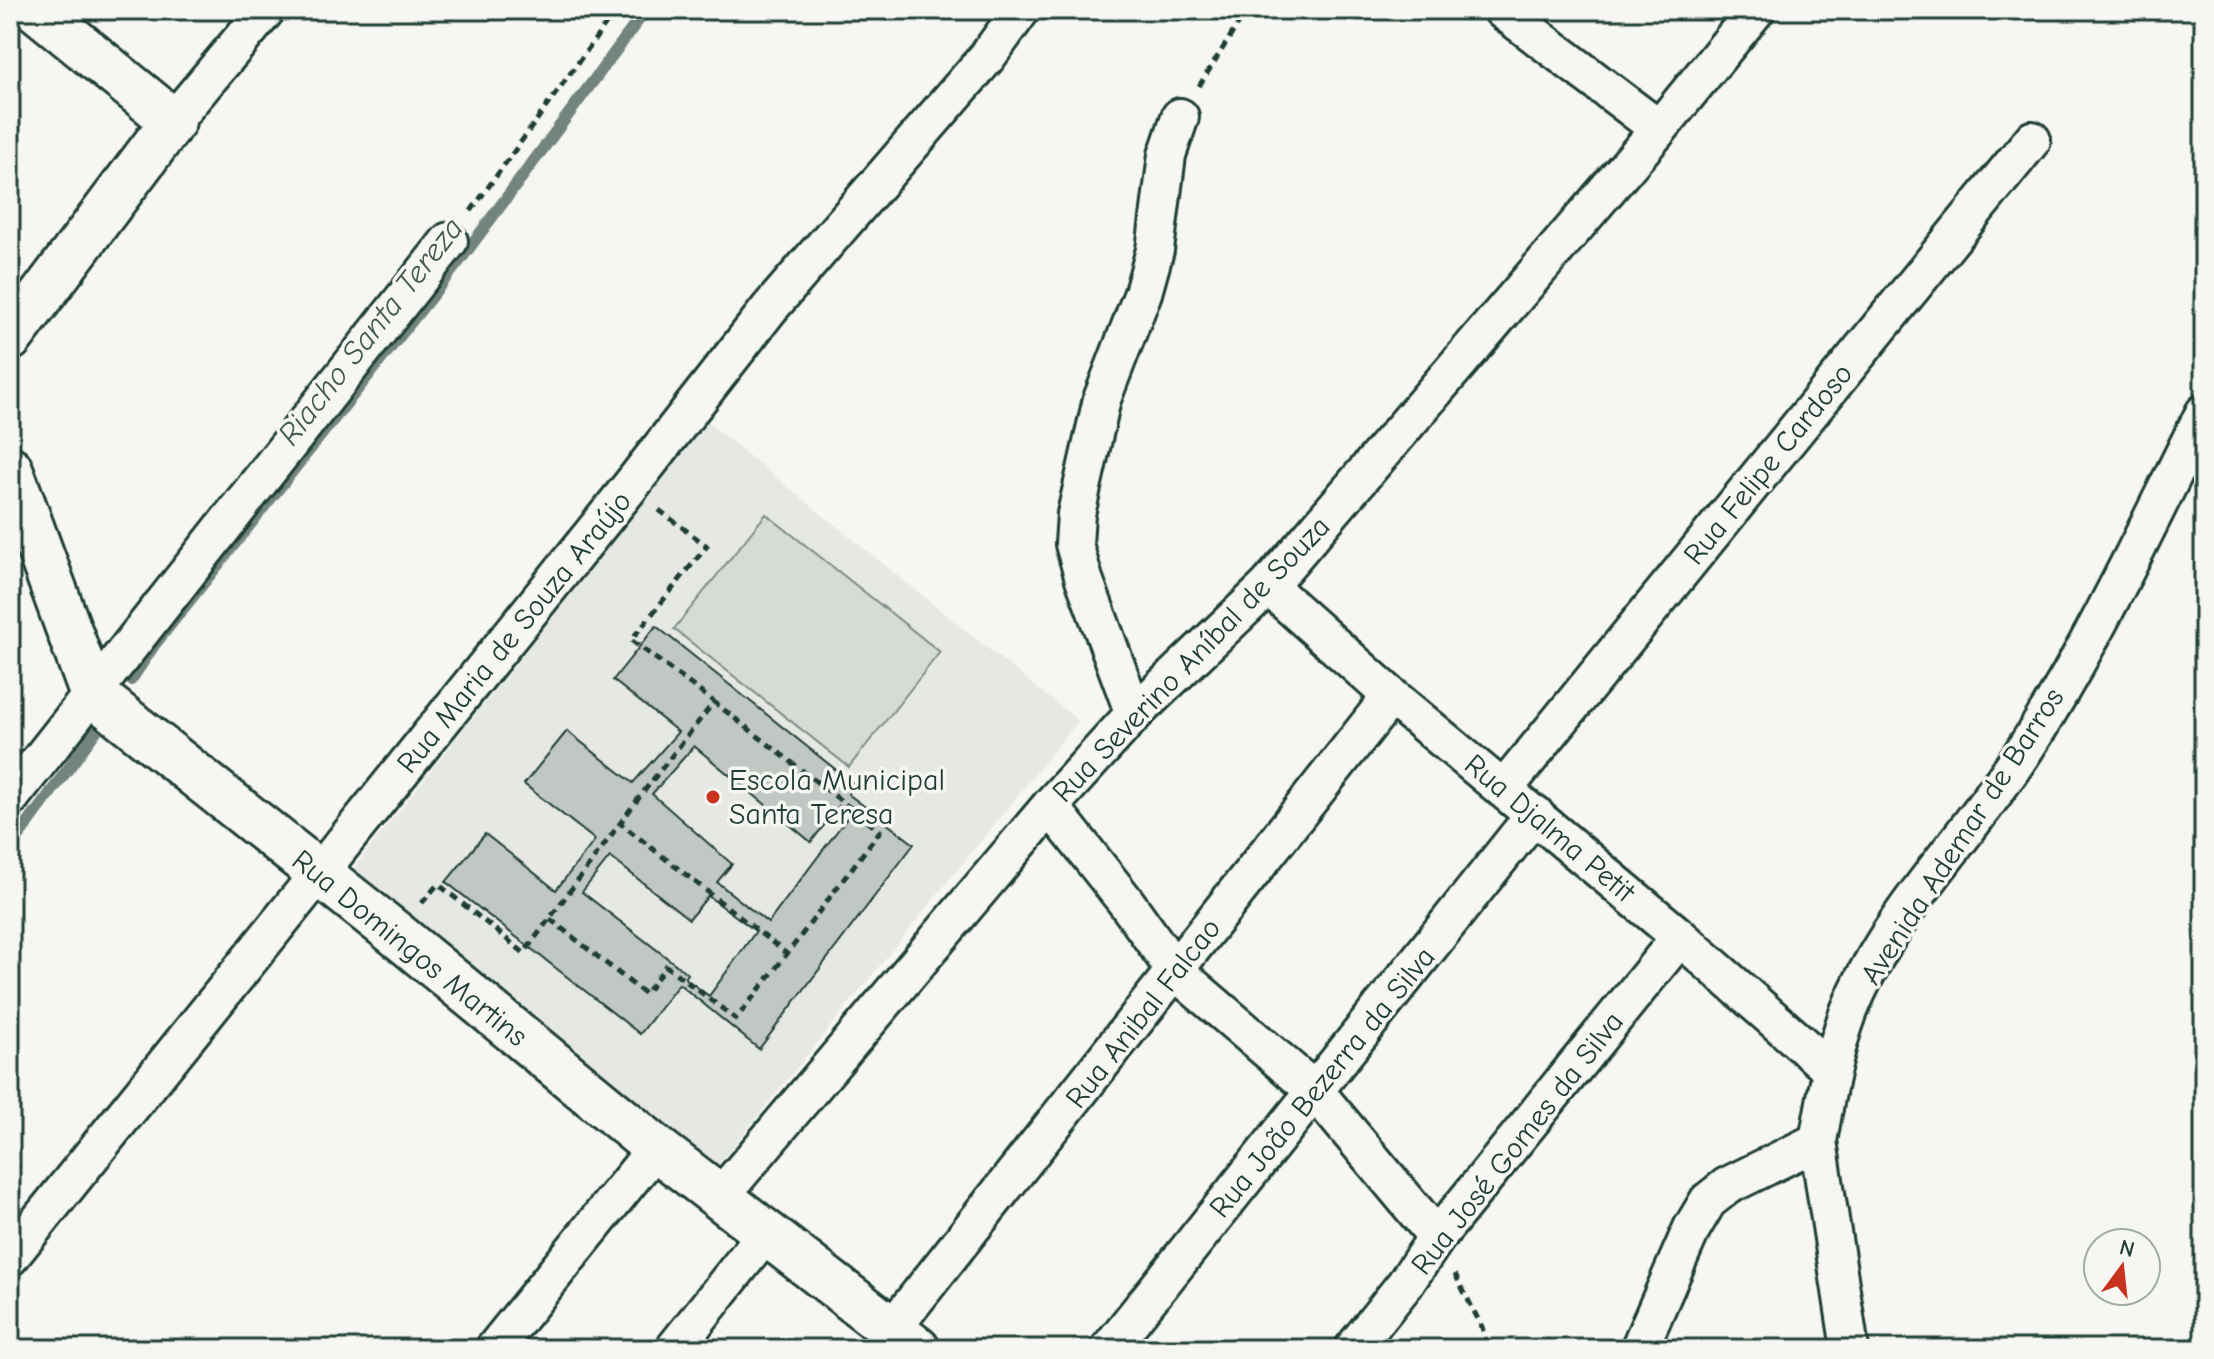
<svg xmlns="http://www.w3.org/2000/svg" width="2214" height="1359" font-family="'Comic Neue',sans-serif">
<rect width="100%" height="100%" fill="#f6f6f2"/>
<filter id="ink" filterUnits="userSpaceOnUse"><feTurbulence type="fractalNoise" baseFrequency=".0125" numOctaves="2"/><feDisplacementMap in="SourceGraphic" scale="16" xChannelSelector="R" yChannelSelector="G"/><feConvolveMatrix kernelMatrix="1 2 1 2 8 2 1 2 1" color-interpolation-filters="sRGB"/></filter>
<g filter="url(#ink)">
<path fill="#e6e8e4" d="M707,422L1078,721L718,1165L349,874Z"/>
<path fill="#d6dbd6" stroke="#7a8c85" stroke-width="2" d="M766,514L940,652L849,767L674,629Z"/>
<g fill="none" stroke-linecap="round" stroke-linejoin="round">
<path stroke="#72847d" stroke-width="12" d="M131,680L155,644L461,259L646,10
M10,848L96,731"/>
</g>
<path fill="#c1c8c3" stroke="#1f3d34" stroke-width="2" fill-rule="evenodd" d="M656,626L855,785L848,794L914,844L759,1049L679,984L640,1034L446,882L485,834L556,890L595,840L524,784L567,731L633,783L678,732L613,680ZM694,746L811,842L839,806L850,814L768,923L717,882L732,864L652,794ZM610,857L689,919L708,896L756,931L709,996L685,978L688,974L582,892Z"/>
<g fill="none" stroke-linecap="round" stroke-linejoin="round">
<defs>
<path id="street" d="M1502,10L1659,129
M173,121L266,10
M1268,586L1391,696L1680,937L1831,1070
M1134,714L1084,579L1074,544L1076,514L1102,399L1143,293L1155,250L1167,155L1180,117
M1504,789L2032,140
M10,798L449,241
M1050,806L1126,902L1176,972L1315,1091L1437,1237
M1818,1141L1850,1349
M719,1198L1050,806L1134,714L1268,586L1659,129L1756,10
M10,1257L629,488L769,309L987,57L1021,10
M892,1329L1391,696
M494,1349L656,1148
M674,1349L767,1232
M1109,1349L1535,814
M1353,1349L1405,1284L1437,1237L1680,937
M1639,1349L1692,1228L1708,1201L1727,1186L1818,1141C1826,1097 1833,1053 1849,1011C1886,917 1966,839 2021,755C2092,647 2146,528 2204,413"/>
<path id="secondary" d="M10,338L173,121L37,10
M10,469L92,693L396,934L656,1148L917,1349"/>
</defs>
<use href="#street" stroke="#1f3d34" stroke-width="42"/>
<use href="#secondary" stroke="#1f3d34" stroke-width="50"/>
<path stroke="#1f3d34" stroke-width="5" stroke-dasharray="8 6" stroke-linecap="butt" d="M1199,86L1247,10
M471,211L616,10
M659,510L707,546L631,640L714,702
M422,903L438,884L524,953L641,795L714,702L880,831L787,954L620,823
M550,919L645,994L666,966L736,1019L787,954
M1455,1274L1482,1327L1488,1349"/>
<use href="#street" stroke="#f6f6f2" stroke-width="36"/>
<use href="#secondary" stroke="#f6f6f2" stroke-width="44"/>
</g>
</g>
<circle fill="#c8321e" stroke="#f6f6f2" stroke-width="3" cx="713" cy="797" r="8"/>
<g text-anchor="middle" stroke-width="7" stroke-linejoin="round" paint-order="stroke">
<g font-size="30" fill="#1f3d34" stroke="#f6f6f2">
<text transform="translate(1768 464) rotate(-51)" y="10">Rua Felipe Cardoso</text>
<text transform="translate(514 632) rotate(-51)" y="10">Rua Maria de Souza Araújo</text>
<text transform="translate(1191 659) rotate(-46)" y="10">Rua Severino Aníbal de Souza</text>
<text transform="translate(1550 828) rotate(40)" y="10">Rua Djalma Petit</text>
<text transform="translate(1962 836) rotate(-57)" y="10">Avenida Ademar de Barros</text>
<text transform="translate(410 948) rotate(39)" y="10">Rua Domingos Martins</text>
<text transform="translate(1143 1013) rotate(-52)" y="10">Rua Anibal Falcao</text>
<text transform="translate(1322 1082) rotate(-51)" y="10">Rua João Bezerra da Silva</text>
<text transform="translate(1517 1143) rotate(-52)" y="10">Rua José Gomes da Silva</text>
</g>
<g font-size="30" fill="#1f3d34" stroke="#f6f6f2" text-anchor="start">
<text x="729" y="790">Escola Municipal<tspan x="729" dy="34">Santa Teresa</tspan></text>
</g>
<g font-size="32" font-style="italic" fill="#425a52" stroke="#f6f6f2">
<text transform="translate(370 331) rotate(-52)" y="11">Riacho Santa Tereza</text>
</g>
</g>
<rect width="2214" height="1359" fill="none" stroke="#f6f6f2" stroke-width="40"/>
<rect x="20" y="20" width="2174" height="1319" fill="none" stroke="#1f3d34" stroke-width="3" filter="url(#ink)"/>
<g transform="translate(2122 1267) rotate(15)"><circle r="38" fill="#f6f6f2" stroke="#a0aca6" stroke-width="2"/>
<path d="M0-6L14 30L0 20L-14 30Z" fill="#c8321e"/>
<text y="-12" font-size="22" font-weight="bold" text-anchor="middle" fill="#1f3d34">N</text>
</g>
</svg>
